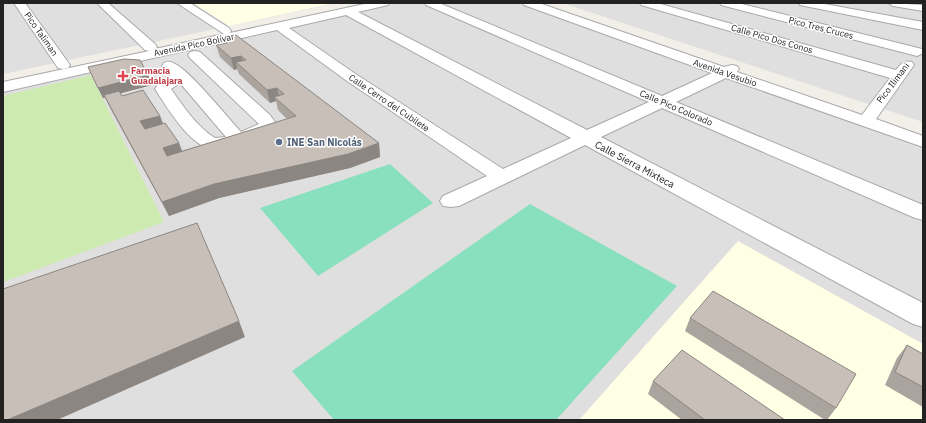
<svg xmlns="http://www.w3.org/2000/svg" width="926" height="423" font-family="'IBM Plex Sans',sans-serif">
<rect width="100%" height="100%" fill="#f2efe9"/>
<path fill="#e0dfdf" d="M3,3H337L3,74Z
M396,3H518L923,147V420H3V92Z
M562,3H923V122Z"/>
<path fill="#ffffe5" d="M193,3H335L229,26Z
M738,241L923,344V420H579Z"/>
<path fill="#cdebb0" d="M91,75L164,222L3,282V96Z"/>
<path fill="#88e0be" d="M390,164L433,203L318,276L260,208Z
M530,204L677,286L556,420H334L292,371Z"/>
<path fill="#e2e2e2" d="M233,41L238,45L212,52L286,132L195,162L147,96L164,82L142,62Z"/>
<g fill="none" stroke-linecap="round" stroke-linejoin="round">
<defs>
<path id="minor" d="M14,3H25L70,65L68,68L63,69L58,68Z
M97,3H108L155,44L157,47L155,49L224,34L177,3H190L229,28L231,31L230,33L369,3H389L388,5L358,12L587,130L649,102L426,5L425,3H439L662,96L712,73L524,5L523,3H539L724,67L732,65L737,66L739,69L737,72L862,115L890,78L641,5L640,3H657L896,70C901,64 903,60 912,62L914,65L876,119L923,136V147L726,78L676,102L923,205V220L915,218L662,108L601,137L923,303V327L913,324L585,145L459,206L451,207L443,206L440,201L443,196L487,176L347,81L277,30L3,92V82L149,51L145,50ZM346,15L571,138L503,169L357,75L289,28Z
M720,3H738L922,49L923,53L917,56L721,5Z
M799,3H819L923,22V30L800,5Z
M888,3L923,5V11L893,6Z
M195,51L200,52L270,115L277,125C271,135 259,138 249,142C238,146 224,151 213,149C190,147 167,107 155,89L159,83L171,75L162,66L164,63C167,62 170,61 173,63C189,69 227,117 241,132L259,124L190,58L188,55L190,52ZM180,83L226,137L215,138C197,127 183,106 171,89Z"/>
</defs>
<use href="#minor" stroke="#a9a9a9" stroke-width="2"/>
<use href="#minor" fill="#fff" fill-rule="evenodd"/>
</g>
<path fill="#aba49e" d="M222,38L379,143L380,157L350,168L219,198L169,216L110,108L105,97L103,98L88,67L148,75L152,85L121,93L122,96L160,116L163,124L179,143L182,151L287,119L278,110L276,101L270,103L239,74L237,69L234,70L220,57L216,45L223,44Z
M690,318L836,408L827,420H825L685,331Z
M907,345L923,354V407L885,385L897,358Z
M653,381L785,420H682L648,394Z"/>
<path fill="#8b8681" d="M241,56L245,67L236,62L237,69L234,70L231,58Z
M148,75L152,85L103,98L98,88Z
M277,88L280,100L274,97L276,101L270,103L267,90Z
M160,116L165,129L146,135L140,121Z
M179,143L184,157L168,162L163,148Z
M379,143L380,157L350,168L219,198L169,216L162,202L214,184Z
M239,321L245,337L57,420H7Z"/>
<path fill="#c7bfb8" stroke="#8b8681" d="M236,35L379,143L348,154L214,184L162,202L104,95L119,91L122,96L143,90L160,116L140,121L145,129L165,123L179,143L163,148L167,156L296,116L274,97L284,94L277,88L267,90L236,62L246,60L241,56L231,58L216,45L227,43L222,38Z
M124,59L140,60L148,75L98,88L88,67Z
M197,223L239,321L7,420H3V289Z
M713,291L856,374L836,408L690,318Z
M907,345L923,354V387L895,372Z
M682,350L785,420H705L653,381Z"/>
<path fill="#e0444e" stroke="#fff" stroke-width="1.5" d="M121 70h4v4h4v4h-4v4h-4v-4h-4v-4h4z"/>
<circle fill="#5c6f8a" stroke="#fff" stroke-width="1.5" cx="279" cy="142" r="4"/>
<g text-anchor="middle" stroke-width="3" stroke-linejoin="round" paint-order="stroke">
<g font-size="9" fill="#222" stroke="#fff">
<text transform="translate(821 28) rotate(14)" y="3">Pico Tres Cruces</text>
<text transform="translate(41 34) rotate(55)" y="3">Pico Taliman</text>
<text transform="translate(772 39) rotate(16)" y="3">Calle Pico Dos Conos</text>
<text transform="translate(194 45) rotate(-12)" y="3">Avenida Pico Bolívar</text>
<text transform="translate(725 73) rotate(19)" y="3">Avenida Vesubio</text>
<text transform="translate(893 83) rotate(-53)" y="3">Pico Ilimani</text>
<text transform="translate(389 103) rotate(34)" y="3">Calle Cerro del Cubilete</text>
<text transform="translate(676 108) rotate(23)" y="3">Calle Pico Colorado</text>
</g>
<g font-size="9" font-weight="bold" fill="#be3a42" stroke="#fff" text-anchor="start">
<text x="131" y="74">Farmacia<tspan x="131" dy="10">Guadalajara</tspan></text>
</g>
<g font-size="10" font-weight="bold" fill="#4e5e75" stroke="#fff" text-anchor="start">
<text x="287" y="146">INE San Nicolás</text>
</g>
<g font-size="10" fill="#222" stroke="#fff">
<text transform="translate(635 164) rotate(28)" y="4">Calle Sierra Mixteca</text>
</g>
</g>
<rect width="926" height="423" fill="none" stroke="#222222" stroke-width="8"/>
</svg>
